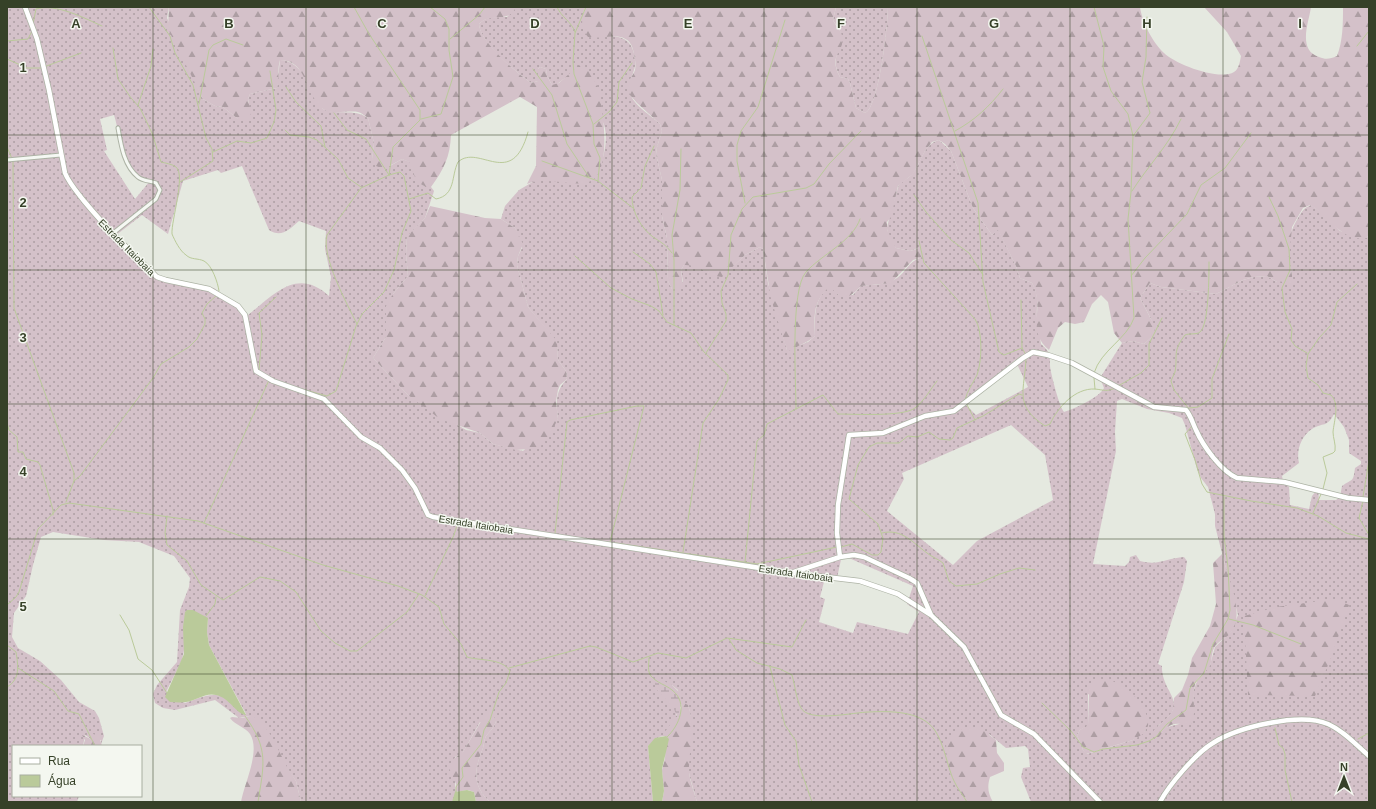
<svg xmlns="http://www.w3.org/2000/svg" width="1376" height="809" font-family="Arial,sans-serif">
<defs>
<pattern id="grass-dots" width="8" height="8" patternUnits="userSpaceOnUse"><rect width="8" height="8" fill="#d4c1c9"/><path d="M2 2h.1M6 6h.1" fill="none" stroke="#ad9ea3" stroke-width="1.8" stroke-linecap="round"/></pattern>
<pattern id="forest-firs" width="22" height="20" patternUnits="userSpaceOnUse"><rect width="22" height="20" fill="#d4c1c9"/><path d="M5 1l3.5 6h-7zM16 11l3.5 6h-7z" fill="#ad9ea3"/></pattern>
<pattern id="wetland-marsh" width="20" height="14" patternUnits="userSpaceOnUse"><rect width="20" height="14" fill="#d4c1c9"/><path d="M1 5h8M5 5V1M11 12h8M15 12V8" fill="none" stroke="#ad9ea3"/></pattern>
</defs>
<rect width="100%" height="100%" fill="#e5e9e0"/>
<path fill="url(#grass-dots)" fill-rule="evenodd" d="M7,7H169L167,18L203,99L215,106L223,107L238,119L249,103L248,99L250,94L277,88L280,60C302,60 313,92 323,109C339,116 353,108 368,118L374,143L372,159L390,166L402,159L410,162C414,173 417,187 431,187L434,191L425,218L407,237L406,254L408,276L393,294L386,337L373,358L408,395L466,430L480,433L493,444L523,451L558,419C556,403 555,391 567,379L566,371L558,360L557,346L551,335L528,307L517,265L518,256L522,248L515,228L501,219L505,206L519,190L536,180L591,181C603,168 611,136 602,120C597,110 574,88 565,78L556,85H552L547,76L546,69L540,67L538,69V81L531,83C516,72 480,43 479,24C486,16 497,17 507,17L516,7H586L583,13L600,37C615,35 631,36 634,54C635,59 636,65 634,70C631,81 627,81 630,93C633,105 652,116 660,124L662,131L657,147L656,154L662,180V216L667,238L668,281L672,289L683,282L681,270L684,265C694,264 701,267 709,273L731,268L745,255L760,247L763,249L768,283L787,350L808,342L815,336C815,316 813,302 828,287L832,288L839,295H853L861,286C873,284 886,286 897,278C906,272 908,262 920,258L918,248L910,251L896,248C892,242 887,235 887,228C887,226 898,187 899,185C903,180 910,178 913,173C922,161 923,145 939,140L951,151L973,208L992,235L998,229L1016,266L1020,278L1032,283C1040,297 1036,303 1037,318C1037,326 1040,335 1041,344C1054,355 1048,357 1051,372C1053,381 1059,405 1064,412C1074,409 1100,397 1104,388L1100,378L1122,343L1133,341L1144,344L1154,335L1151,319L1140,298L1150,283L1161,287L1216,294L1243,280L1254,277L1267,276L1277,282L1292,275C1287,252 1286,238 1298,218C1302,211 1304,208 1311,205L1328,217L1340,231L1367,238L1369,233V802H1031L1021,777L1023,768L1030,767L1028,749L1025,746L1006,748L989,734L962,794L967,802H697C694,791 690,779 688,768C686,747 695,725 688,705L682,704L680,708L678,690L672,685L665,697L676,710V718L663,736L659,737L648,746L653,802H490C472,785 474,770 483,748C484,744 484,740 486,736C490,731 494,728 496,721L480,722L462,754L455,757V797L452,802H301L296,781L250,716L239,718L215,700L175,710L163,708L155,703L153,694L157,685L177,662L180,610L189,587L190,578L174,556L139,542L104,540L53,532L41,537L33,565L26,596L14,613L12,637L18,648L40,661L61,680L79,702L95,711L99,718L104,736L101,744V740L91,739L85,735L83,746H13V796H79L77,802H7ZM114,115C123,143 117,170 150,181L135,199L104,151L107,150L100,119ZM242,166L269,230C281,238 289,230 299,221L326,231L325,249L331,277L329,296C297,267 275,294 248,315L214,288L161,279L115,236L142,215L168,234L183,181L218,170L221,173ZM1015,360L1028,387L976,415L966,405ZM1122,399L1147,409L1169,413L1182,418L1185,425L1197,469L1201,478L1208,487L1215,514V526L1238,615L1231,632L1215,647L1210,665L1197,681L1193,692L1194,712C1190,716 1186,720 1181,723C1174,727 1166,724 1162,733L1158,726C1192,702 1161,694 1162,666L1158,664L1184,582L1187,561L1184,557C1167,558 1159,566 1140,561L1136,555L1130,557L1129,562L1125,566L1093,564L1116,451L1115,432L1117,401ZM1334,414L1344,427L1349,440V453L1361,461V464L1355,468C1353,483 1353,478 1342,486L1340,497L1336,500H1319L1318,489L1312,496L1309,509L1290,505L1289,487L1283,481L1282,476L1299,463C1296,451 1301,436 1312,429C1323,422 1327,428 1334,414ZM1011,425L1045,455L1053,500L977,541L953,565L887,511L904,479L902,473ZM842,555L913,586L907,604L919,612L908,634L857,622L853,633L819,622L825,599L820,597L824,582H830L832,577L837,578ZM208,618L207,632L209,645L246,714C239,712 237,709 232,703C217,688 201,698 185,703L166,692L182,660L184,650ZM1088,694L1146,730L1133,740L1087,754L1083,750L1077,735L1080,730L1089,725Z
M836,7H888C888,23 879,108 865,113L856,108L850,83L848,79L840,77C828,56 845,48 840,31C839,27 834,23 833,20Z"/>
<path fill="url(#forest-firs)" d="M169,7H516C509,24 490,12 479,24C480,42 516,72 531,83L538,81V69L540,67L546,69L547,76L552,85L559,83L579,65L587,68C592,75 597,84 599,93C603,111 612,170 591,181C573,189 548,175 527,184L536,166L537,107L520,97L451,135C450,157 444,169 431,187H426L417,182L409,162L402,159L384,169L376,166L372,159L374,143L368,118C365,116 362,113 358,112C347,110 331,116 322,108C305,94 307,60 280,60C277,69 280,78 277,88L250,94L248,99L251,114L246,121L238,119L223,107L215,106L203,99L168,29Z
M586,7H836L833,20C835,25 841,30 842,36C846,52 827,54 840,77L848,79L850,83L856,108L865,113C879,108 888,23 888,7H1140C1142,22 1153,43 1164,53C1175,64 1219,81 1234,72C1239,69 1240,61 1241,56L1227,32L1204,7H1311C1309,22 1297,50 1319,57C1326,60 1330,59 1337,56C1343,41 1343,23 1343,7H1369V233L1367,238C1342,243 1330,216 1310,205L1303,208L1292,227L1289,259L1292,275V285L1277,282L1267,276L1254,277L1243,280L1216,294L1161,287L1150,283L1140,298L1155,327L1154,335L1144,344L1133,341L1122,343L1114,333L1108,302L1101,295L1092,304L1084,322L1075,324L1065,322L1058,328L1049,350C1025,330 1046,309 1032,283L1020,278L1016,266L998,230L992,235L973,208L951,151L945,144L939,140L932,142L925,151L913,174L898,186L891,217L887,222V230L896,248L910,251L923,247L925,249V254L920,258L913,260L891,283L861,286C855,292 849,300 839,295C834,292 834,288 828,288C813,302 814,316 815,336C808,343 799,344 791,351L787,350L771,299L763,249L760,247L745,255L722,277C708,276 699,264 684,265L681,270L683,286L679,289H672L668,281L667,238L662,216V180L656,154L657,147L662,131L660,124L637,103L630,95L627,87C628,80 633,76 635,70C636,65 635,59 634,54C630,27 606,40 588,37C580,28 581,18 586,7Z
M430,206L485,218L501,219L515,228L523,244L518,256L517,265L528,307L557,341L558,360L566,371L567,379L560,385L558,390L556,401L558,419L549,436L539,448L516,450L493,444L480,433L440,419L408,395L373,358L386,337V306L393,294L408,276L406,254L407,236L425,218Z
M1222,554C1227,575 1245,612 1232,631C1228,638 1217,641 1214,648C1211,654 1212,661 1210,666C1206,672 1199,676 1196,682C1190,696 1198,711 1191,724C1187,726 1186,725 1181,724C1170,722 1165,729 1159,737H1153L1154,730L1169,716L1173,710L1174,698L1182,690L1188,675L1192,658L1210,626L1216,604L1213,563Z
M1335,599L1349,605L1331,658L1315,696L1248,695L1244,616L1276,607Z
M1108,680C1126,683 1150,707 1148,726L1143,734L1133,740L1086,754L1083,750L1077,735L1080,730L1089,724V688L1097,681Z
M684,703L688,705C696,728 690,743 689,766C688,777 694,791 697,802H662L664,791L662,770L665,758L666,736H662L677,715L678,718L682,704Z
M487,711L493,714L496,721C494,728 490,731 486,736C484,740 484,744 483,748C474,770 472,785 490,802H476L474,792L468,790L455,792L456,784L449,768L452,760L463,752Z
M250,716L258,718L261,721L272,737L287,767L296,781L301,802H241C244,784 261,751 250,734C245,727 235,725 230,718L232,717L242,718Z
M969,727L983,730L996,740L997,753L1004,763V771L990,777C987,787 988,793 993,802H967L952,780L947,763L946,740L955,731Z
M93,734L99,736L102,746H83L85,740L82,735L91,739Z"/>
<path fill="url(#wetland-marsh)" d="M658,678L672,685L680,693V713L678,719C674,701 655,694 655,684Z"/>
<path fill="#baca9a" d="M187,610H193L208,618L207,632L209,645L246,715C236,714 230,698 216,695C206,692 195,701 186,702C180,703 175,702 170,702L165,697L184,654L183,627L185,612Z
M666,736L669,739L662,769L664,791L662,802H653L648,746L655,738Z
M467,790L474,792L476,802H452L455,792Z"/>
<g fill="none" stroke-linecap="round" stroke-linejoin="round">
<path stroke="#baca9a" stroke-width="1" d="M149,7L170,36L175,53L193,85L206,138L212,149L213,161L180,182
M354,7L369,34L420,110V120L393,147L389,175
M557,7C561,17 572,22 575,32
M586,7L575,33L573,62L574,74L593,124L594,144L600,158L598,181
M1094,7L1104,46L1103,67L1111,91L1128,114L1133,136L1131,192L1128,219L1134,318C1127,339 1101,350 1094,373
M33,24L36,9C56,3 84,18 102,26
M922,36L978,203L983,282L999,352L1004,355L1022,348
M450,39L479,15L485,7
M7,41L28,39L32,31
M1357,46L1369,31
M113,48L118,79L131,98L140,108L152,133L161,162C165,163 172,164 176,167C186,175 171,221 172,234C175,241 180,251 186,255C191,260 198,258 204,261C212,265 218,283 219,291
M7,59L27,68H41
M44,67L81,53
M533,69L552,95L567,144L589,177
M286,87L296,102L321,126L325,147
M199,104L209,50L213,45L226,39L243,45
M138,105L151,66L153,49
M334,113L347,130L366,139L389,175
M421,119L441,114L453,77L449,50V29L445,19L430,7
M594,124L609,112L617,102L619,82L632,63
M285,130L290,135L309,137L317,140L338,159L348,178L361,187
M955,131C975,120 989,107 1003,89
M1133,136L1150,113L1142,82L1146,57L1147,17
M654,146L645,166L641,188L632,197C632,212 641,228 653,237C662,243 665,244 672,253
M7,147L13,161L14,308L74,473V481L66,502
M213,152L237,141L251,143L267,138L274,122L276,110L270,71
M542,161L598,181L633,208
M1132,191C1148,166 1168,146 1181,119
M914,195L926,212L951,240L969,253L983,275
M1269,197L1278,216L1289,249L1290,270L1282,288L1285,312L1292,329L1291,340L1295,346L1307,353
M409,199L428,193L436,199C456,195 451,176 458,162C479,143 512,191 528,132
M745,203L737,161V145L741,131L758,107L785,20
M919,241L924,263L975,319C983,331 982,361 977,375C973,383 967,391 965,400
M633,252L650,264L656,272L663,315
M575,256L611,288L632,299L651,306L659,311L667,322L691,333L704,352L728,375V380L719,399L703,423L683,552
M1131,276L1145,258L1187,214L1201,185L1225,168L1251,133
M1021,300L1022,348L1026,355
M674,325V260L672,235L680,190L681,149
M706,353L726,321V314L722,303L721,291L728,275L731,235L742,209L753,197L806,188L814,184L829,164L861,131
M1026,358C1025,390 1013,405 1045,426L1050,424C1058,407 1075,388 1095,389C1104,390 1107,392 1115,388
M259,370L262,335L259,313L276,297
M1094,378L1095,389
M1118,386L1141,373L1149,365V344L1162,318
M302,389L327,396L336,391L356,326L362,314L384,292L394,270L402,233L411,211L404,176L400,172L389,175L361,188L327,235C321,256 347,304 357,324
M966,403L975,420
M1189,408L1198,407L1212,398V379L1229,334
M796,409C796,382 790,290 806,272C821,255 853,241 860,219
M1189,409L1174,390L1171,381C1172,378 1174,375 1175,372C1178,355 1172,352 1185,335C1189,333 1197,335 1200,332C1209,325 1209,274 1209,262
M7,423L9,430L17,437L18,452H23L26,459L38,462L40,465L53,510V515
M1193,425L1185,434L1195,460L1202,484L1207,492L1251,501L1297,508L1318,516L1346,533L1369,539
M74,481L80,476L153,378L161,364L189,347L197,339L205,324V319L202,313L207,304L216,296
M1323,489L1327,473L1323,457L1333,453L1335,451C1336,444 1333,438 1333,432C1334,421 1340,404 1331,395L1323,393L1318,385L1308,378L1306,366L1308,354L1319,338L1331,325L1337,302L1357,284
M1363,497L1369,460
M1363,501L1359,518L1369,535
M1313,513L1321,494
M167,516L165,533L167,545L187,561L201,585L223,600L260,577L280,581L296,592L321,631L335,643L350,651H357L407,612L419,594
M204,523L269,380
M555,533L567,422L570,420L637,406H644L610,542
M882,533C902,528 913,543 927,553C932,557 938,559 943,563L949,581L956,586L977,584L1000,574L1019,568L1035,570
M616,543L757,564L837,547
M841,547L852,544L872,555H878L881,552L883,538L878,524L849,499L858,465L869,447L877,443H899L908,436L917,437L929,432L939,439L950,440L953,438L957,428L983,416L1019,394L1022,395
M745,562L757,441L764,435L767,424L823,395L838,414C854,414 903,417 915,408C924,401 930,390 937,381
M425,596L454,535L458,522
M7,605L16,597L19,592L38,529L61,505L69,503L198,521L323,565L398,586L422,595L439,607L444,624L461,644L467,657C480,661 502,658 510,671L506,683L499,692L490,720L484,730L481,744L462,768L463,777L456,787V792
M120,615L129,630L138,659L152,670L167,693
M206,616L215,604L216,597
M1229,619L1253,625L1301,644
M729,639L736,650L757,663L780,669L792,675C795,685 796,699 801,708C809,723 855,712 869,712C888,711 913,711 928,723C943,734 946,764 954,781C957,788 963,795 967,802
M7,645L16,652C18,665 21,679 7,687
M649,658C649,664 647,671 651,676C657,683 666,685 672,690C689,703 679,726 667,737
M770,667L785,725L796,741L799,765L812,802
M18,668L54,691L68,711L79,714L95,746
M509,668L590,646L596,647L633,662L658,653L686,658L727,638L792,647L806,620
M1042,703L1071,731L1083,747L1094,752L1103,749L1137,745L1149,741L1156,737L1167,724L1186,710L1190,688L1204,673L1213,644L1228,619L1230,610L1228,567L1224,536V497
M245,716C269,749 264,764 258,802
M1275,728L1279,745L1283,748L1285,754V770L1292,802
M1358,739L1369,733"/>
<defs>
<path id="street" d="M7,160L61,155
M112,234L156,199L160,190L156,183C151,181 143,181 138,177C124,166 121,145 118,128"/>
<path id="secondary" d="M25,7L37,39L49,90L65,173C69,183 77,192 84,201C107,229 131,252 157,277L166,280L209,289L238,306L245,315L256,371L273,381L324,399L361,437L380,448L402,470L415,488L428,515L433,517L792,573L860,581L898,594L931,615L964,647L1001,715L1034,734L1100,802
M840,557L837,533L838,505L849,435L883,433L925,416L954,411L1023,358L1033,352L1048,355L1072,363L1154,407L1186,410C1191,416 1193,424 1196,430C1203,446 1221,471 1237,478L1284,482L1348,498L1369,500
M794,572L840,557L854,555L864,557L909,578L917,583L931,615
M1160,802C1169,785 1196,753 1213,743C1238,727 1300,712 1328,724C1344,731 1356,745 1369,756"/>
</defs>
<use href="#street" stroke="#adb3a5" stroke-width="5"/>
<use href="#secondary" stroke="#adb3a5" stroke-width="6"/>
<use href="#street" stroke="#f5f8f3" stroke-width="3"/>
<use href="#secondary" stroke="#fff" stroke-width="4.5"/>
</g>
<path fill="none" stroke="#364128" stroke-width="1" stroke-opacity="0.55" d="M153,7V802M306,7V802M459,7V802M612,7V802M764,7V802M917,7V802M1070,7V802M1223,7V802M7,135H1369M7,270H1369M7,404H1369M7,539H1369M7,674H1369"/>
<g text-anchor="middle" stroke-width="3" stroke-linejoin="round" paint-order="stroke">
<g font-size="10" fill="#364128" stroke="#f4f7f0">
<text transform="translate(127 247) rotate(45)" y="4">Estrada Itaiobaia</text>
<text transform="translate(476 524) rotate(9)" y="4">Estrada Itaiobaia</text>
<text transform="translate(796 573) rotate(8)" y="4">Estrada Itaiobaia</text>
</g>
</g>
<g font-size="13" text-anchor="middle" font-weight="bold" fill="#364128" stroke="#f4f7f0" stroke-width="3" stroke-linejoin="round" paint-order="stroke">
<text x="76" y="28">A</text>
<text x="229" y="28">B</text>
<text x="382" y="28">C</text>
<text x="535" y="28">D</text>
<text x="688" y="28">E</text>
<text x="841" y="28">F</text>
<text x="994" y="28">G</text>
<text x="1147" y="28">H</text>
<text x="1300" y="28">I</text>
<text x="23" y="72">1</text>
<text x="23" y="207">2</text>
<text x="23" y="342">3</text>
<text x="23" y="476">4</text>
<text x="23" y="611">5</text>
</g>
<rect width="1376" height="809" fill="none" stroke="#364128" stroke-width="16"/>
<rect x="12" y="745" width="130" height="52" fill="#f4f7f0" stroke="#a8aea0"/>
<rect x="20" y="758" width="20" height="6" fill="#ffffff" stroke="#a8aea0"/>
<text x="48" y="765" font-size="12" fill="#364128">Rua</text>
<rect x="20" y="775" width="20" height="12" fill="#baca9a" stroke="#a8aea0"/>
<text x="48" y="785" font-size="12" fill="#364128">Água</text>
<g transform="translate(1344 777)" stroke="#f4f7f0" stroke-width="3" paint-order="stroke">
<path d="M0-3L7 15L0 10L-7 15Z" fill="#364128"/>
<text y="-6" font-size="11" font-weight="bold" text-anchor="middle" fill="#364128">N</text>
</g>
</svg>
